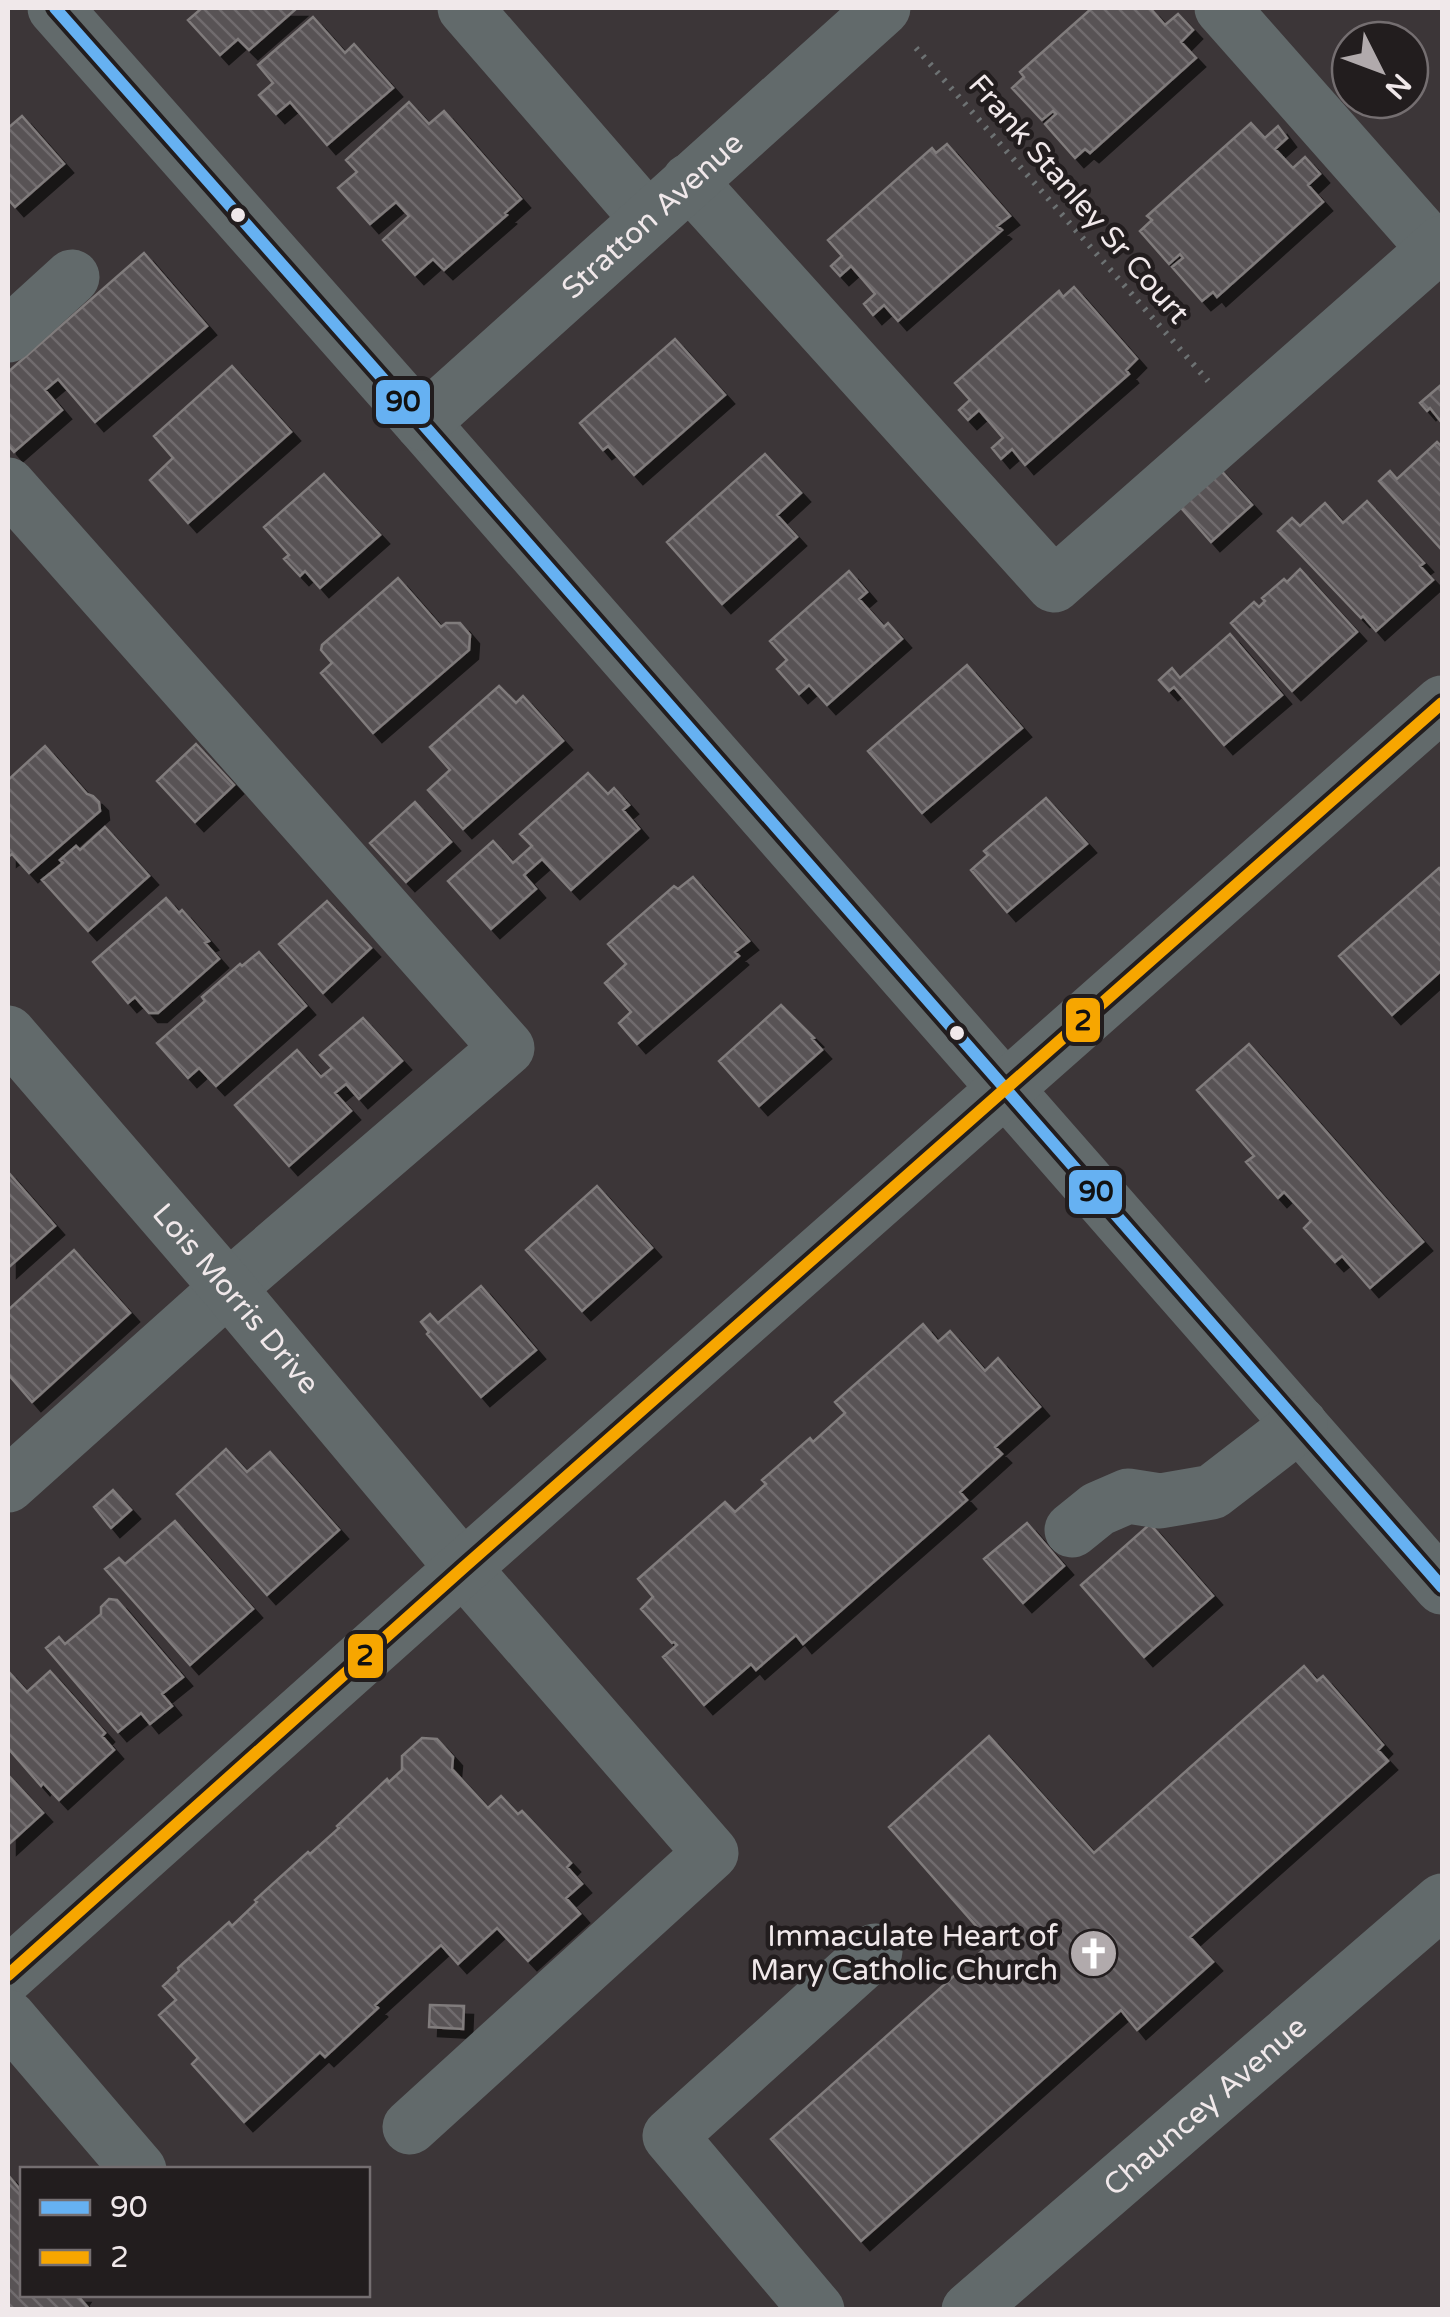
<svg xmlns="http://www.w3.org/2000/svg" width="1450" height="2317" font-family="'Varela Round',sans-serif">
<defs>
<pattern id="building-back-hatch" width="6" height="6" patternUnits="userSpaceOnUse" patternTransform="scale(2.5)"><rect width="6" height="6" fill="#585355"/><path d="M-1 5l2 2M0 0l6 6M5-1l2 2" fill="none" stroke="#706c6e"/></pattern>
<filter id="shadow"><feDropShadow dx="9" dy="9" stdDeviation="0" flood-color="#0009"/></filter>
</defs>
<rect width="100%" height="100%" fill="#3c3638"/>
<path fill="url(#building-back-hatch)" stroke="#807b7c" stroke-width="2.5" filter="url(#shadow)" d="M202,8H297L249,50L238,39L220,55L188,20Z
M1092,8H1150L1165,25L1178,14L1193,30L1181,42L1196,58L1090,153L1085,149L1075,158L1045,124L1056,114L1053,111L1042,120L1012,88L1024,77L1020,72Z
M313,17L345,53L354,44L393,88L327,145L290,102L276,114L259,95L273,83L258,65Z
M409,102L429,124L444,111L521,199L505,213L507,215L444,270L433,259L415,275L383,240L409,216L396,202L370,224L338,188L357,172L346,160Z
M22,116L64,164L15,207L8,199V128Z
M1251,123L1265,138L1278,126L1287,138L1275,149L1293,168L1305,157L1320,174L1308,185L1323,202L1217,297L1213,292L1202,301L1172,267L1183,258L1180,254L1169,264L1140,231L1152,220L1147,216Z
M947,144L1010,216L997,226L1002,230L898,321L884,305L873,315L864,304L875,294L851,266L840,276L831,266L842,256L828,240L932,148L936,153Z
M144,253L207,326L95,422L58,379L45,390L62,410L14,452L8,445V372Z
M1074,287L1137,359L1126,370L1129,374L1025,465L1012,449L1001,459L992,448L1003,438L979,410L968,420L959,410L970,400L955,383L1059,291L1063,297Z
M675,339L725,395L634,475L608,446L603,450L580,423Z
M232,366L291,432L188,523L150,480L173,458L154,436Z
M1441,385L1442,386V423L1430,408L1427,411L1420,403Z
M1437,442L1442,447V550L1379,481L1390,471L1397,479Z
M765,454L801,493L777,515L797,537L722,604L667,542Z
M1217,466L1252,505L1211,542L1176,502Z
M324,474L380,535L320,588L305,571L300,576L284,559L289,555L264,527Z
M1367,501L1424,563L1420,566L1433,580L1376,631L1363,616L1361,618L1278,531L1292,518L1300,526L1325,503L1343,523Z
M1300,569L1357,632L1292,691L1231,623L1254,602L1259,607L1265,601L1262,598L1284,579L1287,582Z
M849,571L867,592L859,599L884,627L888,623L902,639L827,705L809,685L799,694L777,669L787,660L770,641Z
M398,578L441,627L446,623H460L470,635L469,650L373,733L321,673L332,663L321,650L322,645Z
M1230,634L1282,695L1224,745L1174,687L1169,691L1159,680L1172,668L1180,678Z
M967,665L1022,728L922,813L868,751Z
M499,686L516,703L523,696L563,741L463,829L428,790L450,770L430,747Z
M196,744L234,785L195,822L157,781Z
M45,746L87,794L93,796L99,802L100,811L29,873L12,854L8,857V780Z
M588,773L608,794L614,788L629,805L623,810L639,829L571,890L542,859L524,875L536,889L491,929L448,881L493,841L513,863L532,846L520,834Z
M1046,798L1087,844L1007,912L971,870L988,855L984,851Z
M415,802L451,842L406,882L370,843Z
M105,827L149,876L88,931L42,880L63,863L60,860L76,846L80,850Z
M1439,868L1442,872V970L1392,1015L1339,956Z
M693,877L749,941L735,952L739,956L637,1044L619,1023L631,1012L605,983L626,964L608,944L674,886L678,889Z
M166,898L179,913L182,910L209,941L205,943L219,959L158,1013H149L135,997L128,1003L93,962Z
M327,901L371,948L323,993L279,944Z
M259,952L306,1006L216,1086L199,1068L188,1078L157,1043L205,1001L202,997L240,964L242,966Z
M781,1005L814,1038L812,1039L822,1050L759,1106L719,1061Z
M363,1018L402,1061L359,1099L346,1084L335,1093L351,1111L289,1166L235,1105L297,1050L321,1077L332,1068L320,1055Z
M1249,1044L1423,1242L1370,1288L1342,1256L1335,1262L1304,1228L1311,1221L1284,1192L1278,1198L1246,1162L1254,1156L1197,1090Z
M8,1172L55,1226L8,1268Z
M597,1186L652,1248L582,1311L526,1250Z
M74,1250L130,1313L32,1402L8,1374V1310Z
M481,1286L536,1350L481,1397L427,1334L429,1332L421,1322L430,1314L438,1323Z
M923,1324L938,1342L950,1331L985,1371L998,1358L1040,1407L995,1447L1002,1454L960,1492L967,1500L803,1644L796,1635L756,1670L751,1664L704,1705L663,1657L677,1645L674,1642L672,1643L641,1609L653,1597L638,1579L725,1502L735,1512L766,1484L762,1480L810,1438L813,1442L845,1413L835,1402Z
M226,1449L247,1472L270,1452L339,1530L267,1595L177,1494Z
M113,1490L131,1510L111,1528L94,1507Z
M175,1521L253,1609L190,1665L105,1569L119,1558L125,1564Z
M1027,1523L1064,1566L1023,1603L984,1559Z
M1150,1524L1213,1596L1144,1657L1081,1585Z
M109,1599L117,1600L183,1677L162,1694L172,1706L150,1724L141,1713L118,1732L46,1648L59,1637L65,1644L101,1614V1607Z
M1304,1666L1317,1681L1323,1676L1383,1745L1378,1750L1388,1761L1190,1937L1213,1962L1137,2030L1121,2010L861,2241L771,2139L991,1943L889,1827L989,1736L1094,1853Z
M8,1671L27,1692L50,1671L105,1733L102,1736L114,1750L59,1800L43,1783L41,1786L8,1748Z
M422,1738L437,1739L453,1757L452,1769L488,1808L501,1796L518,1814L522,1811L571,1863L567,1867L582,1884L566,1898L580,1914L528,1961L497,1928L458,1964L441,1945L375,2005L378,2008L325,2057L320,2052L244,2122L192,2064L198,2058L159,2015L176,2000L163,1986L179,1971L178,1968L229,1922L232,1926L257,1902L255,1900L308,1852L310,1854L339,1828L337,1826L387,1779L389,1782L402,1770V1756Z
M8,1775L43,1813L8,1845Z
M430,2005L464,2006L463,2029L429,2027Z
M8,2175L22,2192V2294H81L79,2297L90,2310H8Z"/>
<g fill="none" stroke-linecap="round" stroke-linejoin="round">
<path stroke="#6d7273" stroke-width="6" stroke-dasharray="2.5 8" stroke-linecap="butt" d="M916,48L1208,381"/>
<g stroke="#626a6b" stroke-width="55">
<path d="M55,8L422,423L1442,1587"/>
<path d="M465,8L648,219"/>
<path d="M1222,8L1435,249"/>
<path d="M689,181L1054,585L1442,243"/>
<path d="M8,335L72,277"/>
<path id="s1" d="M422,423L883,8"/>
<path d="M8,485L507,1048L228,1288L8,1485"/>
<path id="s2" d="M8,1033L228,1288L463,1568L711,1853L410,2127"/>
<path d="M1072,1530L1098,1509L1128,1496L1160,1501L1212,1492L1300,1424"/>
<path d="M8,1975L463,1568L1442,703"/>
<path d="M8,2017L139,2170"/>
<path d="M817,2310L670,2136L875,1951"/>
<path id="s3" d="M969,2310L1442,1901"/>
</g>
<defs>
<path id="bus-1" d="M55,8L422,423L1442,1587"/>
<path id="bus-2" d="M8,1975L463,1568L1442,703"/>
</defs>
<use href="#bus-1" stroke="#221d1e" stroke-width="20"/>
<use href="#bus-2" stroke="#221d1e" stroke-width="20"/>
<use href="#bus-1" stroke="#66b1f2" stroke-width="12"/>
<use href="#bus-2" stroke="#f7a600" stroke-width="12"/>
</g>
<defs>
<symbol id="church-disc" viewBox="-11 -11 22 22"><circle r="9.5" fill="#b1aaac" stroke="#221d1e"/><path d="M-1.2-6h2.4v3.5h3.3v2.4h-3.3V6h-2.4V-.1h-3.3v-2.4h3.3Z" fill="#fff"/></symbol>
</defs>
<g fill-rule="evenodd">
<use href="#church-disc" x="1066" y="1926" width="55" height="55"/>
</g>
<g fill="#f0e8ea" stroke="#221d1e" stroke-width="4">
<circle cx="238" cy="215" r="9"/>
<circle cx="957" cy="1033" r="9"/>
</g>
<g text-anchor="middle" stroke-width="9" stroke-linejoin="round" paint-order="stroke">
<g font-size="30" fill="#f0e8ea" stroke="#221d1e">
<text transform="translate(1079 199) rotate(49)" y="10">Frank Stanley Sr Court</text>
<text dy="10" stroke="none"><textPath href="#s1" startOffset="310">Stratton Avenue</textPath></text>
<text dy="10" stroke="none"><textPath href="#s2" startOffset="350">Lois Morris Drive</textPath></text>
<text dy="10" stroke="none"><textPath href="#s3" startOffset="312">Chauncey Avenue</textPath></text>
</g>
<g font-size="30" fill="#f0e8ea" stroke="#221d1e" text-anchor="end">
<text x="1058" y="1946">Immaculate Heart of<tspan x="1058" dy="34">Mary Catholic Church</tspan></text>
</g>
</g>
<g stroke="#221d1e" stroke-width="4">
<rect x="374" y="378" width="58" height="48" rx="10" fill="#66b1f2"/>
<rect x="1064" y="996" width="38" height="48" rx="10" fill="#f7a600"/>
<rect x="1067" y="1168" width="57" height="48" rx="10" fill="#66b1f2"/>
<rect x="346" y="1632" width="39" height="48" rx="10" fill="#f7a600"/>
</g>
<g font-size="28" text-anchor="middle" font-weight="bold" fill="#111">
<text x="403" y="411">90</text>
<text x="1083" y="1030">2</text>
<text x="1096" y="1201">90</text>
<text x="365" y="1665">2</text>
</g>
<rect width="1450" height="2317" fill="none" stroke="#f0e8ea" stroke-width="20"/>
<rect x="20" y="2167" width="350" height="130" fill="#221d1e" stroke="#746e70" stroke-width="2.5"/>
<rect x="40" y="2200" width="50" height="15" fill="#66b1f2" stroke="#746e70" stroke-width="2.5"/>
<text x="110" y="2217" font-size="30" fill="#f0e8ea">90</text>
<rect x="40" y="2250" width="50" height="15" fill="#f7a600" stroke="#746e70" stroke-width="2.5"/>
<text x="110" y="2267" font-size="30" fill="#f0e8ea">2</text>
<g transform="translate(1380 70) rotate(132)"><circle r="48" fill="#221d1e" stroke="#746e70" stroke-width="2.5"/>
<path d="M0-8L18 38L0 25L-18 38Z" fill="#b1aaac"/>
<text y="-15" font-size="28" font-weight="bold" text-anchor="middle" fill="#f0e8ea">N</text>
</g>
</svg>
